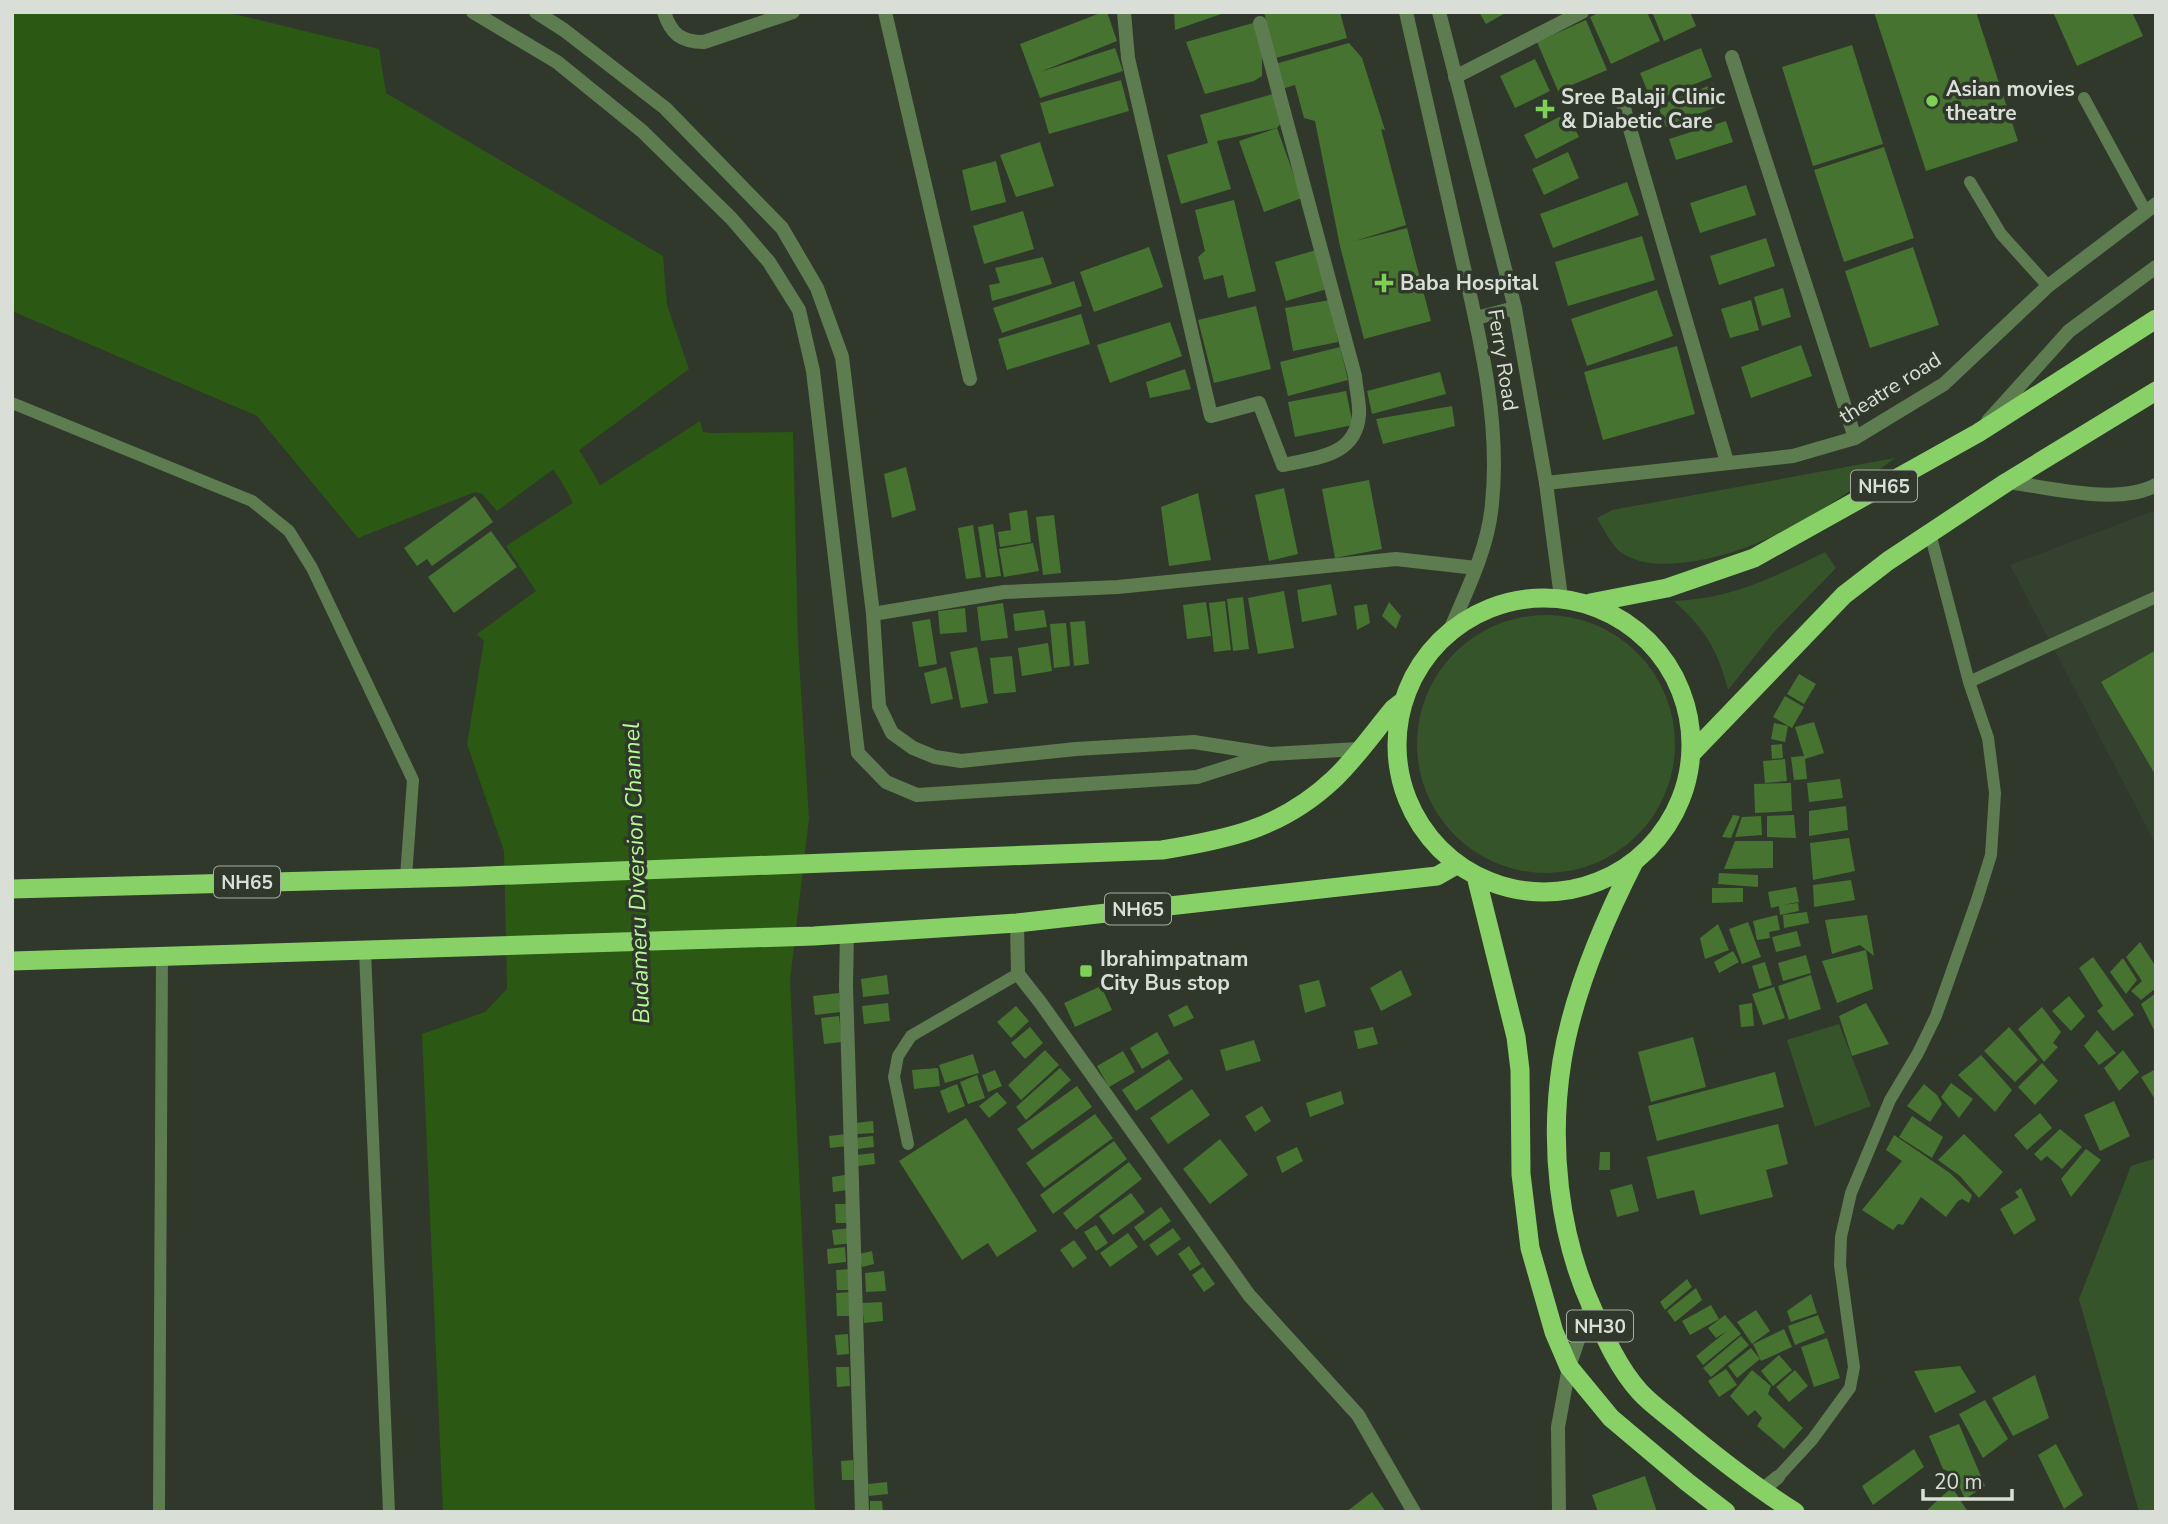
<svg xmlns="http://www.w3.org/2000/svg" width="2168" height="1524" font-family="'Nunito Sans',sans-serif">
<rect width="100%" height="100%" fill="#2f382b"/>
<path fill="#34412e" d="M2156,510V845L2010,565Z"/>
<path fill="#365429" d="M1895,458C1831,506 1761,555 1680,563C1659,565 1635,564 1618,550C1610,542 1603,528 1597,518L1612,510Z
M1825,552L1836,568L1774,632L1728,690C1718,650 1705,629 1674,601C1732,599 1774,577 1825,552Z
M1417 744a129 129 0 1 1 258 0a129 129 0 1 1-258 0Z
M1839,1024L1871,1106L1815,1127L1787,1040Z
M2156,1158V1512H2139L2079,1299L2131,1166Z"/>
<path fill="#2b5813" d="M12,12H226L379,49L386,93L663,256L667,305L689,369L497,511L482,494L475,492L358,538L257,416L12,311Z
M700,421L703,432L712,433L793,432L798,642L809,818L790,980L815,1512H443L422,1034L485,1012L507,989L504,851L467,744L484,641L477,634L536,591L506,546Z"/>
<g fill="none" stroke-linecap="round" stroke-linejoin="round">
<path stroke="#2b5813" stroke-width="32" d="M541,427C566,457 593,495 600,534"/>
</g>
<path fill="#467330" d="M1103,12H1107L1117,41L1040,72L1115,48L1123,71L1040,98L1020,44Z
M1174,12H1224V13L1175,30Z
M1264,12H1340L1347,38L1276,58Z
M1479,12H1507L1486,24Z
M1600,12H1647L1660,41L1611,64L1590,17Z
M1652,12H1690L1696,26L1664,41Z
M1874,12H1976L2018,141L1926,171Z
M2053,12H2132L2143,36L2077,66Z
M1586,20L1607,70L1558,91L1537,42Z
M1253,23L1262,40V76L1254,81L1205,94L1186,42Z
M1349,43L1362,58L1385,130L1381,129L1406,225L1355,241L1407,228L1431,321L1364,339L1340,246L1315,121L1304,118L1295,85L1282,89L1275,64Z
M1852,45L1883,144L1813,166L1782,67Z
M1701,48L1712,77L1652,102L1640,73Z
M1535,59L1550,91L1515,108L1500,76Z
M1121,80L1129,111L1049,134L1040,103Z
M1713,84L1721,105L1666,127L1658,106Z
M1273,94L1281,123L1277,128L1217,141L1231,189L1181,204L1167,155L1208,143L1200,115Z
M1567,113L1579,137L1536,159L1524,135Z
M1726,121L1733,142L1676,160L1669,139Z
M1277,128L1302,198L1264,212L1239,141Z
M1040,142L1054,186L1016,197L1000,155Z
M1884,147L1914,238L1844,262L1814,170Z
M1568,152L1579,178L1544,195L1532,169Z
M996,161L1006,202L971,211L962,170Z
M1627,182L1639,215L1553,248L1540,214Z
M1746,185L1756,215L1700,233L1690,203Z
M1234,200L1256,291L1228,298L1223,275L1204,280L1198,257L1205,251L1195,210Z
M1023,211L1034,249L984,264L973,226Z
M1642,236L1655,280L1568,306L1555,262Z
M1766,238L1775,266L1719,285L1710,256Z
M1149,247L1163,287L1094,312L1080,272Z
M1913,247L1939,325L1870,348L1845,271Z
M1316,250L1327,289L1286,301L1275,262Z
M1043,257L1052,284L992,301L989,285L1000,283L995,268Z
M1074,281L1082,306L1002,333L993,308Z
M1783,288L1791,317L1762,326L1754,297Z
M1657,290L1673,336L1587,366L1571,319Z
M1330,300L1338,342L1293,351L1285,308Z
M1751,300L1759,330L1730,338L1721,309Z
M1256,306L1271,369L1214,383L1198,320Z
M1081,314L1090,344L1007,370L998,339Z
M1170,322L1182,356L1110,383L1097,345Z
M1801,345L1812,376L1751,398L1741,367Z
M1677,346L1695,414L1603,440L1584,372Z
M1340,347L1348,380L1288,396L1280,362Z
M1185,369L1191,389L1150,398L1146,382Z
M1440,372L1446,394L1372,414L1367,391Z
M1346,391L1353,425L1295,437L1288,402Z
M1452,406L1455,426L1383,444L1376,419Z
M906,467L916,510L892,518L884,474Z
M1369,480L1382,549L1335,558L1322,489Z
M1284,488L1298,554L1269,561L1255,495Z
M1198,493L1211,560L1169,566L1161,507Z
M475,496L493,522L432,566L427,559L417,566L404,548Z
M1027,510L1031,542L1000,547L998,532L1011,530L1009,513Z
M1054,515L1061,573L1043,575L1036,517Z
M993,524L1001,576L986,578L978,527Z
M973,525L981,577L966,579L958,528Z
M491,531L517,567L454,613L428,577Z
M1033,543L1039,571L1004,577L999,549Z
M1331,584L1337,615L1302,622L1297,590Z
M1284,591L1294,648L1258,654L1248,598Z
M1243,597L1249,649L1233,651L1227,599Z
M1225,601L1231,650L1214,652L1209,603Z
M1206,602L1211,636L1187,639L1183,605Z
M1389,602L1401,616L1396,629L1382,616Z
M1003,603L1008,638L981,641L977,607Z
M1367,604L1370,623L1357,630L1354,606Z
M965,608L967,632L940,634L938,611Z
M1044,610L1047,627L1015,631L1013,614Z
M930,619L937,664L919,667L912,622Z
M1085,621L1089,664L1074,666L1070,622Z
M1066,623L1070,666L1054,668L1050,624Z
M1048,643L1052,671L1022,676L1018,648Z
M977,647L988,703L961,708L950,652Z
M2156,650V776L2101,682Z
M1012,656L1016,692L994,694L990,658Z
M946,667L953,699L931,704L924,673Z
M1799,674L1816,684L1804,704L1787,694Z
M1785,696L1804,707L1792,728L1773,717Z
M1814,722L1824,753L1805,759L1807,779L1794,780L1791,757L1804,756L1795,727Z
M1774,723L1788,726L1785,742L1771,739Z
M1782,744L1783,758L1772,759L1771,745Z
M1785,759L1787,781L1765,783L1763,761Z
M1840,779L1843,798L1809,802L1807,783Z
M1791,783L1792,811L1755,813L1754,784Z
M1846,806L1848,830L1809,836V811Z
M1733,815L1740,816L1731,838L1722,837Z
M1794,815L1796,838L1767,837V816Z
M1761,816L1762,835L1735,837L1742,817Z
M1849,838L1855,871L1813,880L1810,843Z
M1735,841H1773V868L1724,869Z
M1719,873L1758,875V887L1718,884Z
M1851,880L1855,900L1814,907L1813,885Z
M1796,887L1799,902L1782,905L1798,903L1799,911L1780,915L1779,906L1771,908L1768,892Z
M1712,888H1743V902L1712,903Z
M1807,912L1809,923L1784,928L1783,915Z
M1777,915L1780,930L1769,932L1770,938L1757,940L1753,921Z
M1867,915L1874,956L1860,945L1832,954L1825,920Z
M1748,922L1761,957L1742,964L1729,929Z
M1718,924L1729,950L1705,959L1700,938Z
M1797,931L1801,946L1776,952L1772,937Z
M2140,942L2156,967V988L2141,1000L2131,991L2142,981L2126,957Z
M1866,950L1873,989L1837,1003L1822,961Z
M1733,951L1739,962L1719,973L1714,962Z
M1806,955L1811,973L1783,981L1778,963Z
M2093,957L2134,1015L2113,1031L2097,1011L2103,1006L2079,968Z
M2123,958L2137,980L2126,994L2110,972Z
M1765,962L1772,985L1759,989L1752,966Z
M1401,970L1412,995L1381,1011L1370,988Z
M887,975L889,994L863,997L861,979Z
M1811,975L1821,1009L1789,1020L1778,986Z
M1319,980L1326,1006L1305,1013L1299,985Z
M1101,986L1112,1010L1075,1027L1064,1003Z
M1774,987L1785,1018L1763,1025L1752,994Z
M839,993L841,1012L815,1015L813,996Z
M2156,993V1034L2141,1004Z
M2069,996L2085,1016L2071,1031L2052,1011Z
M888,1003L890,1021L864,1024L862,1006Z
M1752,1003L1754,1026L1741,1027L1739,1005Z
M1866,1003L1889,1044L1852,1056L1839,1016Z
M1187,1005L1194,1018L1174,1027L1168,1015Z
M1016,1006L1029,1021L1011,1038L997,1022Z
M2042,1007L2061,1032L2053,1043L2058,1047L2044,1062L2018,1029Z
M839,1016L842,1042L824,1044L821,1018Z
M1030,1027L1043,1043L1025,1059L1011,1043Z
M1373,1027L1378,1044L1358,1049L1354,1031Z
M2009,1027L2038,1060L2015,1082L1984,1051Z
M2097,1030L2116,1053L2099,1065L2084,1046Z
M1157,1032L1169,1053L1142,1069L1130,1048Z
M1693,1037L1706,1087L1651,1102L1638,1052Z
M1254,1040L1261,1061L1226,1071L1220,1050Z
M1045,1050L1059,1065L1021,1100L1008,1085Z
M2123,1050L2139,1072L2119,1091L2104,1068Z
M1123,1051L1135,1072L1109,1087L1097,1066Z
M973,1054L979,1073L945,1083L939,1065Z
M1981,1055L2012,1090L1995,1112L1958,1075Z
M1169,1059L1183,1079L1136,1111L1122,1090Z
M2042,1063L2058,1081L2035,1105L2018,1087Z
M938,1068L940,1086L914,1089L912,1070Z
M1060,1068L1071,1080L1026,1120L1016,1107Z
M2156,1069V1101L2141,1077Z
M995,1070L1002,1086L988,1092L982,1075Z
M1775,1072L1784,1107L1657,1141L1648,1106Z
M977,1075L985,1098L968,1104L960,1082Z
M1951,1083L1973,1099L1959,1118L1941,1097Z
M957,1084L965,1106L948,1113L940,1091Z
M1924,1084L1937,1095L1942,1104L1930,1122L1907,1106Z
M1077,1086L1092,1107L1032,1150L1017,1129Z
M1192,1089L1210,1115L1168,1144L1150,1118Z
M1341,1091L1344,1104L1310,1117L1306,1103Z
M997,1092L1007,1103L989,1118L979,1106Z
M2114,1101L2130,1136L2100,1151L2084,1115Z
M1262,1106L1271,1121L1255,1132L1245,1116Z
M2040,1113L2052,1128L2027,1150L2014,1135Z
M1095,1114L1113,1138L1044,1188L1026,1163Z
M1912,1116L1943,1137L1932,1158L1899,1137Z
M966,1118L1037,1231L997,1257L988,1243L962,1260L899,1161Z
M873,1121L874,1133L856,1134L855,1123Z
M1778,1124L1788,1164L1766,1170L1773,1197L1700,1215L1694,1190L1657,1199L1647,1157Z
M2060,1129L2082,1147L2062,1169L2047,1156L2041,1161L2034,1154Z
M847,1134L848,1146L830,1148L829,1136Z
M1964,1134L2003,1172L1979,1198L1960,1176L1938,1160Z
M1894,1135L1950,1173L1972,1195L1969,1203L1962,1199L1958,1201L1946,1217L1921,1197L1903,1225L1898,1224L1893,1230L1862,1210L1902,1161L1886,1150Z
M873,1136L874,1147L857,1149L855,1138Z
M1220,1139L1248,1175L1210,1204L1183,1169Z
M1114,1141L1127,1159L1053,1214L1040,1195Z
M1297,1147L1303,1161L1282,1173L1276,1157Z
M2086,1149L2101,1160L2071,1197L2061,1179Z
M1600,1152H1610V1170H1599Z
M874,1153L875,1164L858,1166L856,1155Z
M1129,1162L1142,1179L1076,1230L1063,1213Z
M845,1175L847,1190L833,1192L832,1177Z
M1632,1184L1639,1211L1617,1217L1610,1190Z
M2021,1188L2036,1220L2014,1235L2000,1209L2019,1197L2015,1192Z
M1131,1193L1145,1212L1113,1235L1099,1216Z
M835,1204H850L851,1223H836Z
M1161,1207L1171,1221L1144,1241L1134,1227Z
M1096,1225L1108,1243L1096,1251L1084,1232Z
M851,1228L852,1243L834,1245L832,1230Z
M1173,1228L1181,1239L1157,1256L1149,1245Z
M1128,1233L1138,1247L1110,1267L1100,1253Z
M1074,1240L1087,1258L1073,1268L1060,1250Z
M1189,1246L1201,1264L1190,1271L1178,1254Z
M845,1247L846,1262L828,1264L827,1249Z
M872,1251L874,1264L862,1267L859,1254Z
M1203,1267L1215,1284L1204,1292L1192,1275Z
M851,1269V1290H837L836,1270Z
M884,1271L886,1291L866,1292L865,1273Z
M1687,1279L1692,1287L1665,1310L1660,1302Z
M1696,1288L1702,1300L1675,1322L1667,1311Z
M851,1292L852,1316H837L836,1293Z
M1811,1294L1817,1313L1791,1322L1787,1311Z
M882,1302L883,1321L864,1323L862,1303Z
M1711,1305L1719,1319L1690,1335L1682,1321Z
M1756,1310L1770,1331L1752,1344L1737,1322Z
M1725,1315L1741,1334L1703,1365L1696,1356L1727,1331L1716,1338L1708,1328Z
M1818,1315L1825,1333L1795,1345L1788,1326Z
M1784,1329L1792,1347L1761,1361L1753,1344Z
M848,1334L849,1354L837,1355L835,1335Z
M1741,1336L1749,1345L1711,1377L1703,1368Z
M1827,1338L1840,1378L1814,1387L1801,1347Z
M1751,1348L1760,1359L1737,1378L1728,1366Z
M1779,1355L1792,1370L1773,1386L1761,1371Z
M1960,1366L1976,1392L1935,1413L1914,1371Z
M836,1367H849L850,1386L837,1387Z
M1726,1369L1737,1385L1719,1397L1708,1381Z
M1752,1370L1771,1386L1768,1394L1803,1428L1784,1449L1757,1426L1762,1418L1755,1410L1748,1416L1730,1396Z
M1795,1370L1808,1386L1789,1402L1776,1387Z
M2035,1375L2049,1418L2013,1436L1992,1398Z
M1985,1400L2008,1439L1983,1458L1959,1414Z
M1959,1424L1985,1486L1965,1499L1953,1473L1943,1469L1929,1436Z
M2056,1444L2083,1495L2064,1509L2038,1455Z
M1914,1449L1924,1467L1873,1505L1862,1486Z
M853,1460L854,1480H842L841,1461Z
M1645,1476L1657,1512H1598L1592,1495Z
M887,1482L888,1494L869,1496L868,1484Z
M1952,1487L1968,1512H1925Z
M1372,1492L1386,1512H1346Z
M870,1501H882L883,1512H870Z"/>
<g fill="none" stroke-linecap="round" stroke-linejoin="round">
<path stroke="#5d7c4f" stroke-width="12" d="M2084,98L2145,210
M1970,182L2001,234L2048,286
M12,403L252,501L289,531L312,568L413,780L406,877
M1969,682L2156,597
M365,951L389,1512
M908,1144L894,1077L898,1056L911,1036L1018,974
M1778,1477L1812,1440L1850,1388L1854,1367L1840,1265L1841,1237L1851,1193L1890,1100L1918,1053L1936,1016L1977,900L1991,855L1995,793L1988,738L1969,682L1930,533
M159,1512L162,957"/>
<path stroke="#5d7c4f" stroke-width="14" d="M664,12C671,34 681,42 704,42L793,12
M885,12L970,379
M1124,12L1128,58L1211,416L1259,403L1283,465C1316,458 1356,456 1359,415C1360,403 1356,389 1355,376L1260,23
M1732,57L1855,438
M1455,77L1582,12
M1621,98L1727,462
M1988,421L2069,331L2156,267
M2007,482C2049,487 2118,506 2156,485
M1546,483L1793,456L1855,438L1944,384L2048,286L2156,204
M873,614L1004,592L1118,587L1396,559L1476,568
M1017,923L1018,974L1040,1002L1249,1295L1358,1415L1414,1512
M847,933L846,986L862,1512
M1761,1491L1778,1477"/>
<path stroke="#5d7c4f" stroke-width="14" d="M473,12L557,62L642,131L731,218L769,262L799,310L813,371L858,753L886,782L917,795L1197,777L1266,755
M536,12L564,30L665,108L782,228L817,288L842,357L873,614L879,706L892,733L913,748L935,757L961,761L1076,749L1194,742L1270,754L1359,749
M1406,12C1424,90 1442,168 1459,246C1478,330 1501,418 1492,504C1488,549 1467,590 1450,630
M1439,12L1515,308L1546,483L1561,597
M1476,318L1515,308
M1559,1512L1558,1427L1569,1367L1590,1305"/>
<path stroke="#88d167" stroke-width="19" d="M1397 745a147 147 0 1 1 294 0a147 147 0 1 1-294 0Z
M1590,603L1667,588L1754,558L1978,433L2156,319
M1692,753L1844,595L1888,561L2007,482L2156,391
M1634,862C1603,923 1573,993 1562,1061C1549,1143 1558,1234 1593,1310C1605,1338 1619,1369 1640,1392C1650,1403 1664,1413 1676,1423C1714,1455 1752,1485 1795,1512
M1476,876L1516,1037L1520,1070L1521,1174L1530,1248L1554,1332L1569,1367L1611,1418L1687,1482L1726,1512
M12,889L461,877L1162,850C1230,839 1282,828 1334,779C1356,758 1374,732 1393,709L1402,702
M12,961L814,936L1017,923L1437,876L1458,864"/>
</g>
<g fill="#7dd154" stroke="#2f382b" stroke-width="2.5">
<circle cx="1932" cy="101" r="7"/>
<path d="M1541.5 98.5h7v7h7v7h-7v7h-7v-7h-7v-7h7z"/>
<path d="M1380.5 272.5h7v7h7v7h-7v7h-7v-7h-7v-7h7z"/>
<rect x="1079" y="964" width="14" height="14" rx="3.5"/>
</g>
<g text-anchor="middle" stroke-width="7" stroke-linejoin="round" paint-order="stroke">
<g fill="#2f382b" stroke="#a6ada3" stroke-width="2">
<rect x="1851" y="470.5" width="66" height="31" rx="5"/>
<rect x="214" y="866.5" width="66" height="31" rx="5"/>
<rect x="1105" y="893.5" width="66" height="31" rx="5"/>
<rect x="1567" y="1310.5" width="66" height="31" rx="5"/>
</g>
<g font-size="19" font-weight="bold" fill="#d9dfd7">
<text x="1884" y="493">NH65</text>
<text x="247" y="889">NH65</text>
<text x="1138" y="916">NH65</text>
<text x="1600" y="1333">NH30</text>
</g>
<g font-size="21" font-weight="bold" fill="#d9dfd7" stroke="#2f382b" text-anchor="start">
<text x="1946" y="96">Asian movies<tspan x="1946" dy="24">theatre</tspan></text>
<text x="1561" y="104">Sree Balaji Clinic<tspan x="1561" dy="24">&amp; Diabetic Care</tspan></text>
<text x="1400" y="290">Baba Hospital</text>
<text x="1100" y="966">Ibrahimpatnam<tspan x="1100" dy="24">City Bus stop</tspan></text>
</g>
<g font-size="21" fill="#d9dfd7" stroke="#2f382b">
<text transform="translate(1503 360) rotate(81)" y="7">Ferry Road</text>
<text transform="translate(1890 388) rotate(-32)" y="7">theatre road</text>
</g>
<g font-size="23" font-style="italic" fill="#b7f99b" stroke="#2f382b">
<text transform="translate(636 873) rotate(-92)" y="8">Budameru Diversion Channel</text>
</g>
</g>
<rect width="2168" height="1524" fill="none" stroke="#d9dfd7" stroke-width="28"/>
<path d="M1923 1489v10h89v-10" fill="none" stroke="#d9dfd7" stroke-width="3.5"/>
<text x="1934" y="1489" font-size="21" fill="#d9dfd7" stroke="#2f382b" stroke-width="5" paint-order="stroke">20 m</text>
</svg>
